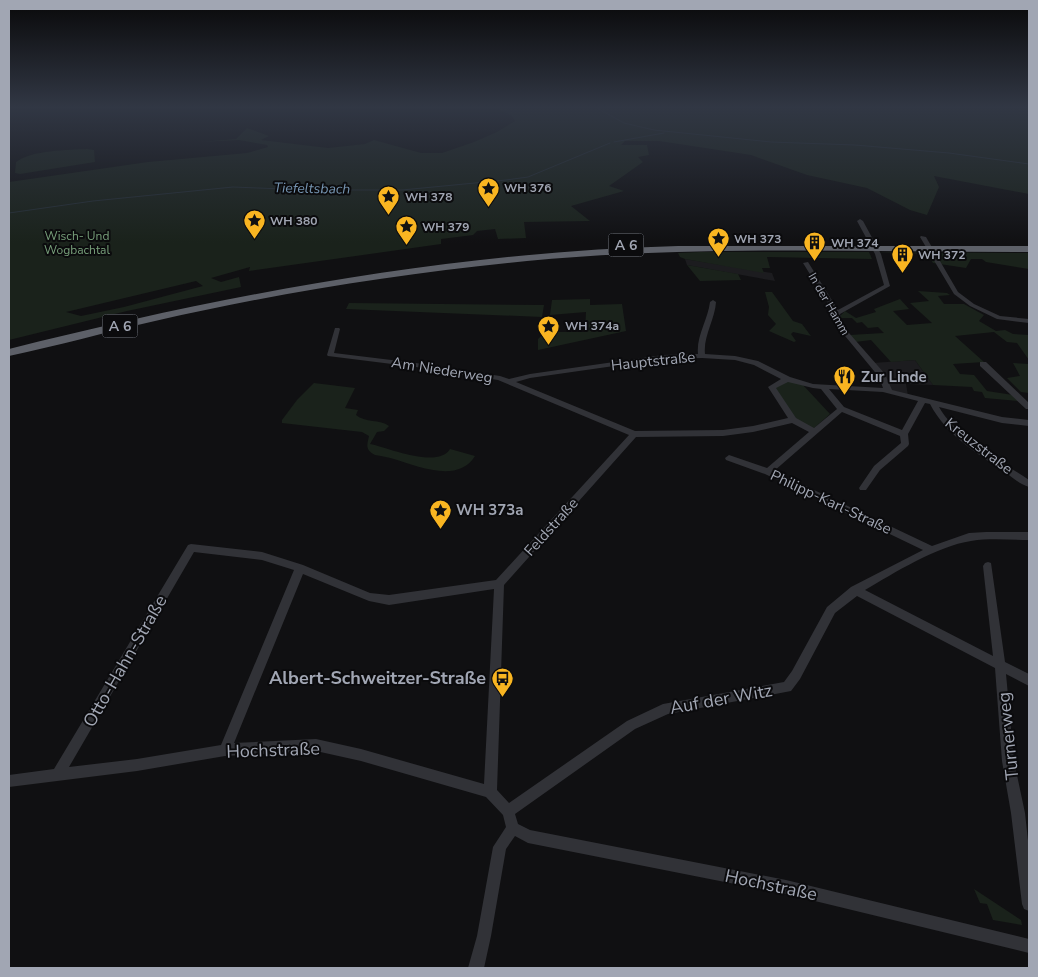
<svg xmlns="http://www.w3.org/2000/svg" width="1038" height="977" font-family="'Nunito Sans',sans-serif">
<rect width="100%" height="100%" fill="#101012"/>
<path fill="#1c1c1f" d="M685,259L772,273L775,281L687,265Z
M915,360L933,385L906,384L908,396L890,391L873,363Z"/>
<path fill="#1a221b" fill-rule="evenodd" d="M491,106H1029V194L934,176L939,187L927,215L910,210L867,188L807,175L751,155L659,141H625L621,145H647L649,155L638,157L643,162L609,186L624,191L571,206L590,221L524,222L526,238L498,239L495,229L477,231L473,235L441,239V244L249,271L250,267L211,278L221,282L239,277L241,287L127,311L9,340V182L148,162L247,153L268,147L267,145L239,140L199,142L236,139L247,128L269,136L261,140L328,148L365,144L374,140L421,153H442L474,142L497,132L515,121L511,115ZM196,281L203,286L124,307L81,316L66,312Z
M87,149L94,150L95,162L20,174L15,173L16,162C32,150 68,150 87,149Z
M700,252H869L872,259L767,257L770,268H762L764,273L685,259L680,257L678,253Z
M875,252L1029,253V269L986,262L982,259H971L966,268L933,263L927,254Z
M687,265L738,274L741,280L700,281Z
M918,291L947,293L950,295L938,296L944,304H964L984,315L979,321L996,331L1005,330L1013,334L1029,335V360L1017,343L1007,342L994,332L955,336L984,362L953,364L960,374L974,375L987,391L1013,395L1019,401L985,398L982,392L974,391L972,387L933,385L915,360L891,362L871,340L855,342L850,335L884,333L878,327L868,328L862,322L857,323L852,318H841L840,316L845,311L856,318L876,312L874,309L900,299L909,309L893,311L907,325L932,323L910,303L929,301Z
M765,292H772L793,321L802,324L811,336L793,332L791,334L796,341L794,342L769,331L776,324L768,315L769,307Z
M590,299V305L622,304L626,331L538,350V339L545,332H585L586,312L550,315L552,300Z
M349,303L544,305L542,317L346,309Z
M1013,363L1029,364V393L1021,392L1007,378L1020,376Z
M788,381L803,385L830,414L813,429L795,419L774,387Z
M314,383L355,388L345,408L358,410L356,415C365,423 380,419 389,426L384,431L377,432L370,444C389,448 438,469 450,449L475,456C458,484 418,466 394,459C388,457 381,456 375,455C365,450 367,445 369,436L362,432L282,423V420L297,400Z
M974,889L1021,920L1022,925L993,920L987,904L980,903Z"/>
<g fill="none" stroke-linecap="round" stroke-linejoin="round">
<path stroke="#262f36" stroke-width="1" d="M593,106L624,123L654,130L771,142L855,145L949,153L1029,164
M614,142L664,133
M9,213L93,201L233,187L308,190H402L506,180L528,177L610,143"/>
<path fill="#313237" fill-rule="evenodd" d="M860,219L863,221L881,254L890,286L840,314L842,325L885,374L892,390L1002,417L1029,420V426L1002,423L939,407C955,436 1002,462 1029,480V487C1021,485 1013,478 1006,473C978,454 946,435 930,404L925,403L908,434L909,444L908,446L880,470L866,490H860L859,488L874,466L901,443L900,436L842,412L774,471L932,546L969,533L986,532H1029V540C1010,540 990,538 971,541C937,546 894,573 865,590L993,656L983,566L985,563L988,562L991,563L1005,662L1029,674V686L1006,674L1014,761L1025,813L1029,850V911L1024,909L1022,904L1011,813L1002,761L995,668L857,596L835,613L800,679L791,691L668,714L635,729L515,814L518,824L530,830L786,880L1029,939V953L786,894L528,843L515,836L506,849L491,936L484,968H468L477,936L493,847L506,827L503,815L486,797L361,761L316,751L225,756L137,771L9,787V775L54,769L188,545L191,544L262,552L303,565L370,593L389,595L496,580L629,435L498,380L416,367L328,356L327,355L335,328H339L340,329L334,353L416,363L500,376L509,379L530,374L663,355L698,354C696,337 708,319 710,302L713,300L716,302C715,319 703,337 705,354L735,356L758,361L790,377L813,384L883,388L879,377L836,325L834,313L803,263L808,262L838,310L884,285L875,254L857,221ZM702,358L735,360L754,365L781,379L768,387L788,418L753,426L723,430L635,431L516,382L530,378L663,359ZM788,382L813,388L821,389L837,409L814,428L796,418L776,388ZM829,389L883,392L918,401L902,430L844,407ZM792,423L809,432L767,468L729,455L725,458L726,460L765,474L923,550L851,587L827,607L792,671L784,682L663,704L627,721L509,803L497,790L504,585L636,437L723,436L753,432ZM194,552L262,560L294,570L221,745L137,759L69,767ZM303,574L369,601L389,605L494,589L484,784L361,749L316,739L234,743Z
M921,236L926,237L958,292L974,304L1000,316L1029,319V323L997,319L970,306L954,294L920,237Z
M980,362H986L1029,403V409H1026L980,366Z"/>
<path fill="#5d6068" fill-rule="evenodd" d="M678,246H1029V252C862,252 694,245 527,261C402,273 277,293 155,321C106,332 57,346 9,356V349C228,294 452,252 678,246Z"/>
</g>
<linearGradient id="sky" x2="0" y2="1"><stop stop-color="#09090a"/><stop offset="0.44" stop-color="#313744"/><stop offset="1" stop-color="#313744" stop-opacity="0"/></linearGradient>
<rect width="1038" height="243" fill="url(#sky)"/>
<defs>
<symbol id="sight-pin" viewBox="-11 -11 22 30"><path d="M0 17L-7.5 6A9.5 9.5 0 1 1 7.5 6Z" fill="#f9b521" stroke="#0b0b0d"/><path d="M0-6L1.8-2.2L6-1.7L2.9 1.2L3.7 5.4L0 3.3L-3.7 5.4L-2.9 1.2L-6-1.7L-1.8-2.2Z" fill="#111"/></symbol>
<symbol id="building-pin" viewBox="-11 -11 22 30"><path d="M0 17L-7.5 6A9.5 9.5 0 1 1 7.5 6Z" fill="#f9b521" stroke="#0b0b0d"/><path d="M-4-6H4V6H1V3H-1V6H-4ZM-2.5-4.3h1.7v1.8h-1.7ZM.8-4.3h1.7v1.8H.8ZM-2.5-1h1.7V.8h-1.7ZM.8-1h1.7V.8H.8Z" fill="#111"/></symbol>
<symbol id="restaurant-pin" viewBox="-11 -11 22 30"><path d="M0 17L-7.5 6A9.5 9.5 0 1 1 7.5 6Z" fill="#f9b521" stroke="#0b0b0d"/><path d="M-5-6h1v4h1v-4h1v4h1v-4h1v5L-1.5 .5V6h-2V.5L-5-1ZM5-6V6H3V1.5H1.5Q1.5-4 5-6Z" fill="#111"/></symbol>
<symbol id="bus-pin" viewBox="-11 -11 22 30"><path d="M0 17L-7.5 6A9.5 9.5 0 1 1 7.5 6Z" fill="#f9b521" stroke="#0b0b0d"/><path d="M-5-6H5V4H4V6H2V4H-2V6H-4V4H-5ZM-3.5-4V0h7V-4ZM-3.5 1.2v1.5H-2V1.2ZM2 1.2v1.5H3.5V1.2Z" fill="#111"/></symbol>
</defs>
<g fill-rule="evenodd">
<use href="#sight-pin" x="476" y="176" width="25" height="34"/>
<use href="#sight-pin" x="376" y="184" width="25" height="34"/>
<use href="#sight-pin" x="242" y="208" width="25" height="34"/>
<use href="#sight-pin" x="394" y="214" width="25" height="34"/>
<use href="#sight-pin" x="706" y="226" width="25" height="34"/>
<use href="#building-pin" x="802" y="230" width="25" height="34"/>
<use href="#building-pin" x="890" y="242" width="25" height="34"/>
<use href="#sight-pin" x="536" y="314" width="25" height="34"/>
<use href="#restaurant-pin" x="832" y="364" width="25" height="34"/>
<use href="#sight-pin" x="428" y="498" width="25" height="34"/>
<use href="#bus-pin" x="490" y="666" width="25" height="34"/>
</g>
<g text-anchor="middle" stroke-width="4" stroke-linejoin="round" paint-order="stroke">
<g font-size="12" font-weight="bold" fill="#a1a6b3" stroke="#0b0b0d" text-anchor="start">
<text x="504" y="192">WH 376</text>
<text x="405" y="201">WH 378</text>
<text x="270" y="225">WH 380</text>
<text x="422" y="231">WH 379</text>
<text x="734" y="243">WH 373</text>
<text x="831" y="247">WH 374</text>
<text x="918" y="259">WH 372</text>
<text x="565" y="330">WH 374a</text>
</g>
<g font-size="12" fill="#779f7a" stroke="#0b0b0d">
<text x="77" y="240">Wisch- Und<tspan x="77" dy="14">Wogbachtal</tspan></text>
</g>
<g font-size="12" fill="#a1a6b3" stroke="#0b0b0d">
<text transform="translate(829 304) rotate(60)" y="4">In der Hamm</text>
</g>
<g font-size="14" font-style="italic" fill="#7594b1" stroke="#0b0b0d">
<text transform="translate(312 188) rotate(1)" y="5">Tiefeltsbach</text>
</g>
<g fill="#0b0b0d" stroke="#747881" stroke-width="1">
<rect x="608.5" y="233.5" width="35" height="23" rx="4"/>
<rect x="102.5" y="314.5" width="35" height="23" rx="4"/>
</g>
<g font-size="14" font-weight="bold" fill="#a1a6b3">
<text x="626" y="250">A 6</text>
<text x="120" y="331">A 6</text>
</g>
<g font-size="15" fill="#a1a6b3" stroke="#0b0b0d">
<text transform="translate(653 361) rotate(-6)" y="5">Hauptstraße</text>
<text transform="translate(442 370) rotate(9)" y="5">Am Niederweg</text>
<text transform="translate(979 446) rotate(38)" y="5">Kreuzstraße</text>
<text transform="translate(831 502) rotate(25)" y="5">Philipp-Karl-Straße</text>
<text transform="translate(551 527) rotate(-48)" y="5">Feldstraße</text>
</g>
<g font-size="15" font-weight="bold" fill="#a1a6b3" stroke="#0b0b0d" text-anchor="start">
<text x="861" y="382">Zur Linde</text>
<text x="456" y="515">WH 373a</text>
</g>
<g font-size="18" fill="#a1a6b3" stroke="#0b0b0d">
<text transform="translate(125 661) rotate(-60)" y="6">Otto-Hahn-Straße</text>
<text transform="translate(721 699) rotate(-10)" y="6">Auf der Witz</text>
<text transform="translate(1008 736) rotate(-96)" y="6">Turnerweg</text>
<text transform="translate(273 750) rotate(-2)" y="6">Hochstraße</text>
<text transform="translate(771 885) rotate(12)" y="6">Hochstraße</text>
</g>
<g font-size="18" font-weight="bold" fill="#a1a6b3" stroke="#0b0b0d" text-anchor="end">
<text x="486" y="684">Albert-Schweitzer-Straße</text>
</g>
</g>
<rect width="1038" height="977" fill="none" stroke="#a1a6b3" stroke-width="20"/>
</svg>
